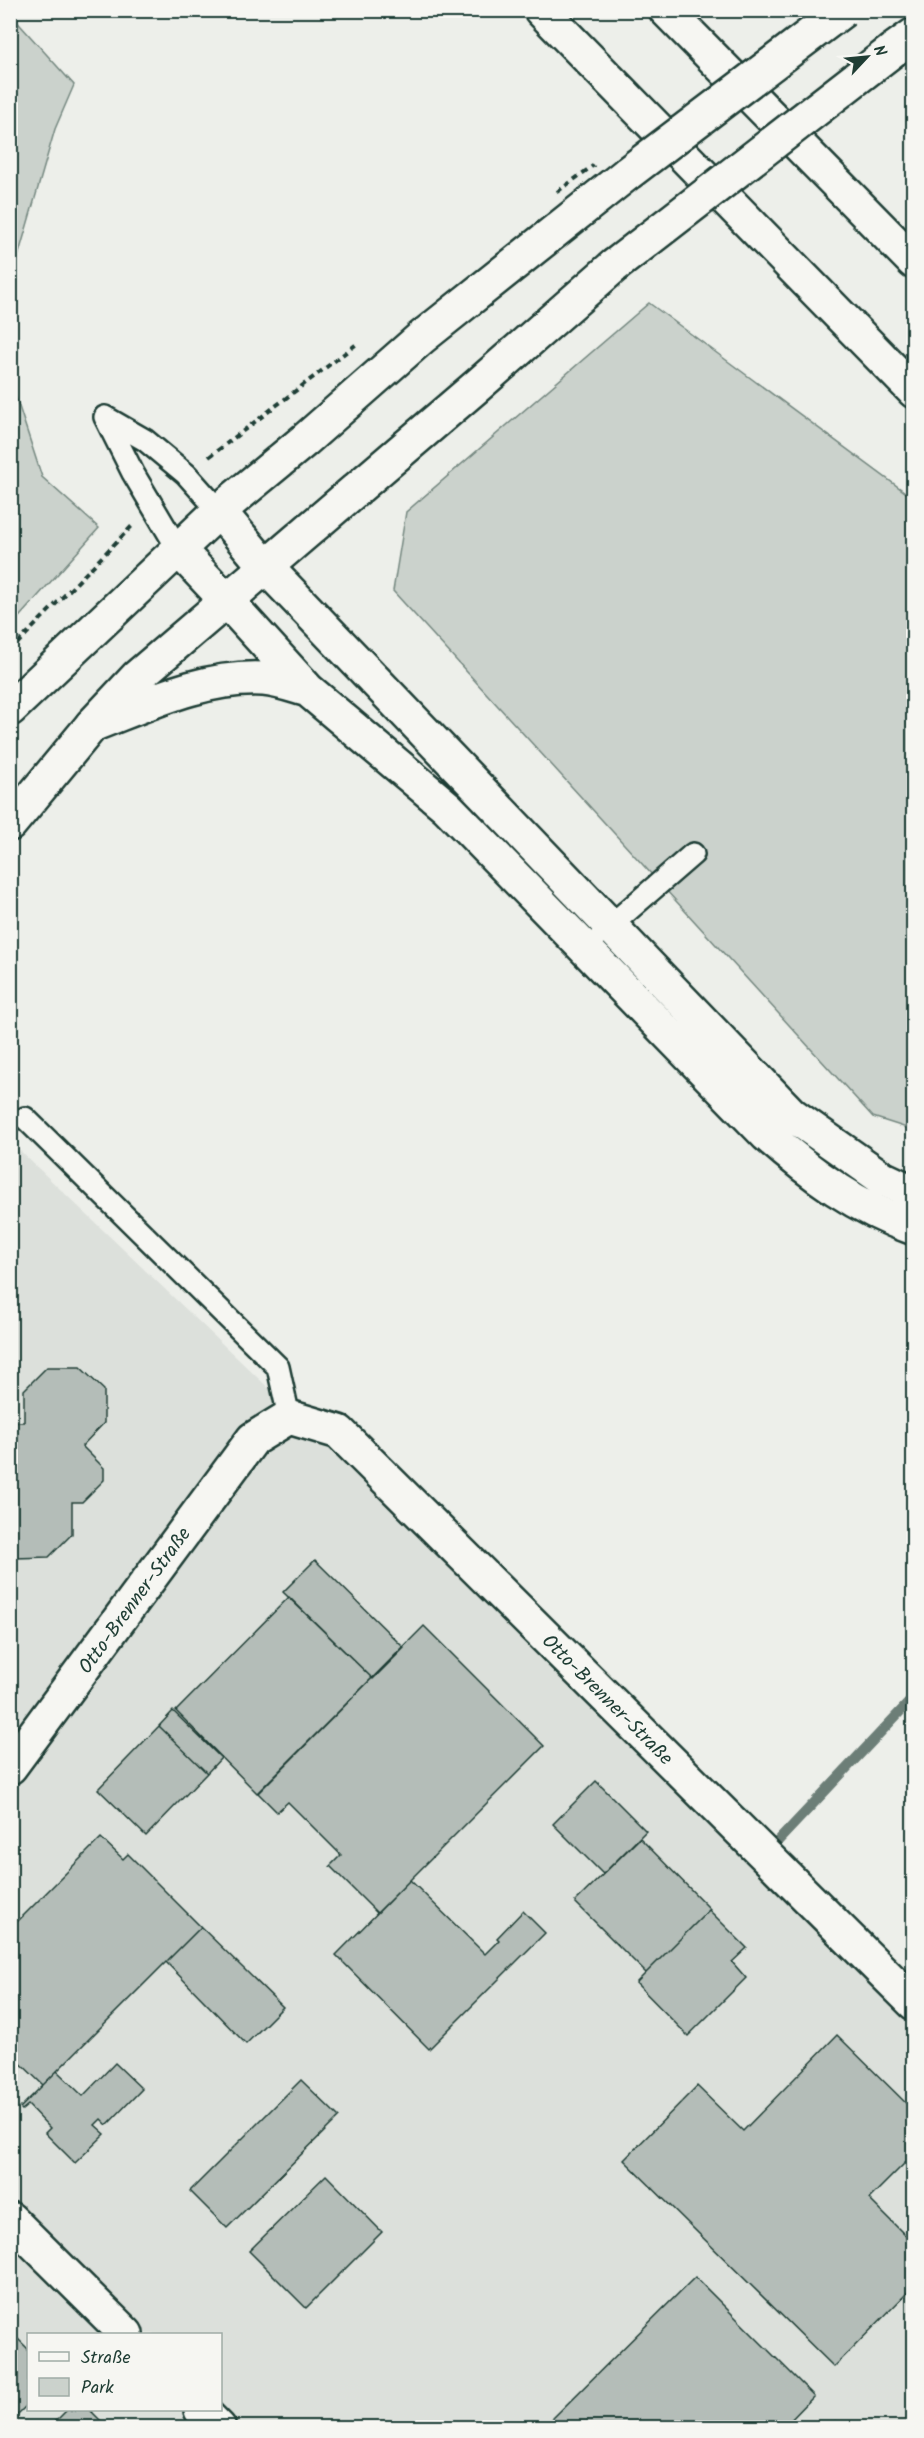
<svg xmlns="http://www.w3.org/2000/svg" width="924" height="2438" font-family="Kalam,sans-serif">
<rect width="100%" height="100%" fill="#edefea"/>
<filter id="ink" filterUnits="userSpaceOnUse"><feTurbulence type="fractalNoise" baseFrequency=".0167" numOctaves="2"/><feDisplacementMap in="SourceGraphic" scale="12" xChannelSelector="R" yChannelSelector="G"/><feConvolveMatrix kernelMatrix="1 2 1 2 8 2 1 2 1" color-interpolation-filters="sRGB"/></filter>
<g filter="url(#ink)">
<path fill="#dce0db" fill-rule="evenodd" d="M17,1148L913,2003V2427H11L10,1155ZM28,2334H220V2410H28Z"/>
<path fill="#cbd2cc" stroke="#758880" stroke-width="1.5" d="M11,15L74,85L55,129L11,281Z
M649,303L913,498V1130L873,1117L393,591L406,512Z
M11,382L42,477L99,528L11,626Z"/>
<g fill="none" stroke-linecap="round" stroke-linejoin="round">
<path stroke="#6c7e77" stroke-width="10" d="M778,1841L914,1697"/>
</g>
<path fill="#b4bdb8" stroke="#1f3d34" stroke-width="1.5" d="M47,1367H80L104,1390V1423L82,1446L104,1468V1480L82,1502H72V1534L49,1557L15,1558L10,1553V1482L14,1479L10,1475V1422H24V1390Z
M315,1560L404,1648L373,1679L283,1592Z
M289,1597L372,1678L257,1793L176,1711Z
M424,1626L544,1746L377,1913L330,1866L341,1855L288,1802L277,1812L258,1793Z
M173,1711L221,1758L207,1773L159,1726Z
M159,1726L207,1773L146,1836L98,1789Z
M596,1781L646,1831L603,1874L553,1824Z
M101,1838L123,1859L128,1854L201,1927L43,2085L10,2053V1929Z
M640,1838L710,1909L646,1973L575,1902Z
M410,1880L485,1954L499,1940L497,1938L523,1911L545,1933L429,2049L336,1955Z
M709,1910L747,1948L732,1962L746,1978L688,2036L636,1983Z
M201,1927L283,2007L246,2044L166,1962Z
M837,2035L914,2111V2154L869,2199L914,2244V2286L834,2367L624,2160L697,2086L743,2131Z
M115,2063L142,2089L107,2125L101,2119L95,2125L105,2134L75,2163L45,2133L50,2128L28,2105L22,2110L20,2108L57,2071L83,2096Z
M301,2080L339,2117L227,2228L190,2191Z
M326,2175L382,2232L306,2308L249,2251Z
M695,2277L814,2396L783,2428H543Z
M10,2331L28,2349V2404L10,2422Z
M67,2410H90L108,2428H49Z
M835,2421L842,2428H829Z"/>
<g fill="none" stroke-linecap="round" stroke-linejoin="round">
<defs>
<path id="lane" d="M105,417L133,473L178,549
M105,417L145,440L186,474L219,511
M602,933L693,854
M25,1118L278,1367L289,1417"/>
<path id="street" d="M10,1767L253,1439L289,1417L339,1432L914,2003
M10,2219L126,2334
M201,2410L219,2428"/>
<path id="primary" d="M893,50L914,35
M219,511L265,566
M178,549L226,600
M10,709L219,511L305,440L421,338L628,173
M10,824L92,725L137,677L477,386L614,266"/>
<path id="highway" d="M541,10L914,391
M666,10L914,262
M265,566L791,1114L882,1178L914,1193
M226,600L308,690L447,807L767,1135C811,1174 857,1208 914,1228
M92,725C147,704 203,676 263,679C278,680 294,686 308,690"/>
</defs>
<use href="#lane" stroke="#1f3d34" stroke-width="26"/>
<use href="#street" stroke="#1f3d34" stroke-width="38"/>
<use href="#primary" stroke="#1f3d34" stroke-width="38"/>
<use href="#highway" stroke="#1f3d34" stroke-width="38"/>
<path stroke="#1f3d34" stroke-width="4" stroke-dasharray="6 4.5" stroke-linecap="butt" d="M209,457L358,343
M10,651L132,526"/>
<use href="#lane" stroke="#f6f6f2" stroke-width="21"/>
<use href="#street" stroke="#f6f6f2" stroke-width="33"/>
<use href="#primary" stroke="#f6f6f2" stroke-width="33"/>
<use href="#highway" stroke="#f6f6f2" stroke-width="33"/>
<defs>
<path id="primary-bridge" d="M628,173L843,10
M614,266L893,50"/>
</defs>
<use href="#primary-bridge" stroke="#1f3d34" stroke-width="38" stroke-linecap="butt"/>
<path stroke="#1f3d34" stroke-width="4" stroke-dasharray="6 4.5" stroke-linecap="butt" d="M557,192L594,165"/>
<use href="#primary-bridge" stroke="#f6f6f2" stroke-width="33"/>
</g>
</g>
<g text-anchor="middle" stroke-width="4.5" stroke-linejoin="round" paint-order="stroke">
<g font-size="20" fill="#1f3d34" stroke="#f6f6f2">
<text transform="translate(134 1600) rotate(-54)" y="7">Otto-Brenner-Straße</text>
<text transform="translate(608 1699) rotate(45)" y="7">Otto-Brenner-Straße</text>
</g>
</g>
<rect width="924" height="2438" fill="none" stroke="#f6f6f2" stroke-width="36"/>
<rect x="18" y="18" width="888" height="2402" fill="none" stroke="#1f3d34" stroke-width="2" filter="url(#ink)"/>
<rect x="27" y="2333" width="195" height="78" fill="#f6f6f2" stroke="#a0aca6" stroke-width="1.5"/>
<rect x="39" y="2352" width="30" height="9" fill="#f6f6f2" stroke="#a0aca6" stroke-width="1.5"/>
<text x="81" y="2363" font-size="18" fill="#1f3d34">Straße</text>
<rect x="39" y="2378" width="30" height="18" fill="#cbd2cc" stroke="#a0aca6" stroke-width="1.5"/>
<text x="81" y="2393" font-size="18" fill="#1f3d34">Park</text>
<g transform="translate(867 57) rotate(64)" stroke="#f6f6f2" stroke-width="4.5" paint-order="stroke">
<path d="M0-4.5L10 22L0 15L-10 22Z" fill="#1f3d34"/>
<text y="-9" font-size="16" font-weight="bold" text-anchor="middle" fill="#1f3d34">N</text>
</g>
</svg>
